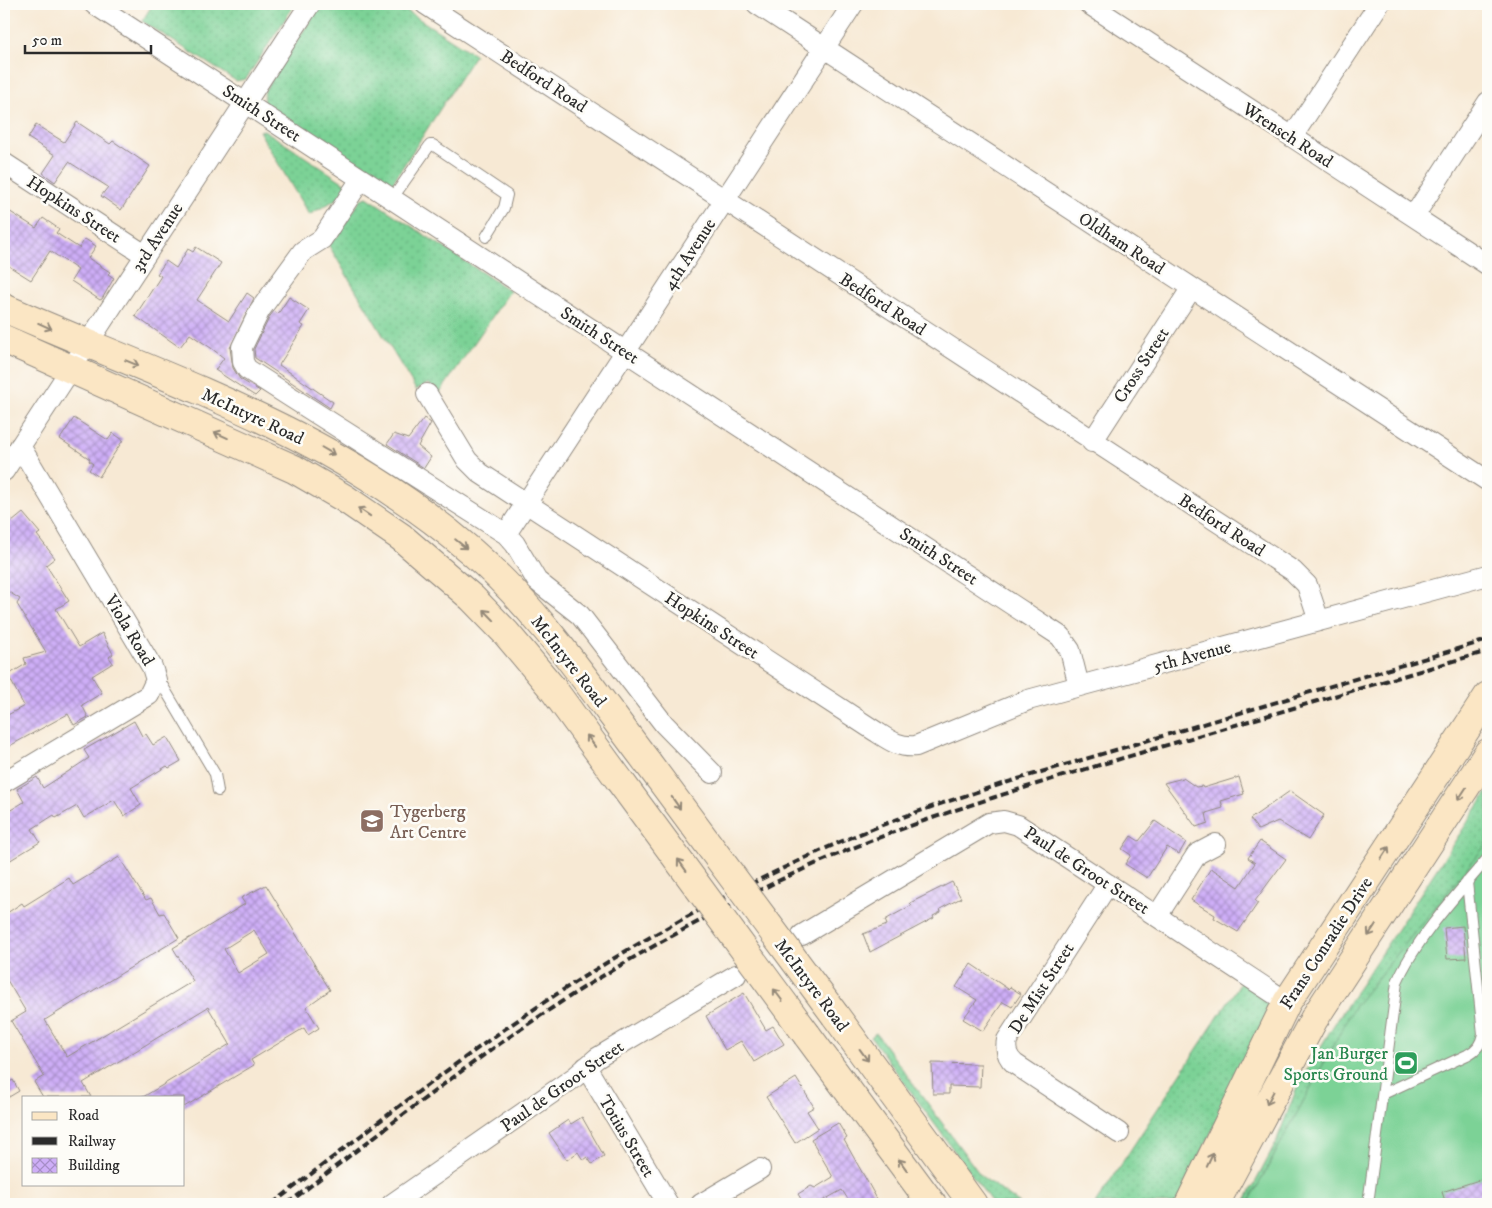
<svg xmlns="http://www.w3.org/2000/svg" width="1492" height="1208" font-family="'IM FELL DW Pica',serif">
<defs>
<pattern id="grass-dots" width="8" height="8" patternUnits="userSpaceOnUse" patternTransform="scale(1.25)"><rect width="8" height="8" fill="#7bd296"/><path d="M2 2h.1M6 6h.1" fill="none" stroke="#6ab481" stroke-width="1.8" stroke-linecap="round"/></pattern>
<pattern id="building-cross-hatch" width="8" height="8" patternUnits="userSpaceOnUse" patternTransform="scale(1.25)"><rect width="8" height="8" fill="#ceaef7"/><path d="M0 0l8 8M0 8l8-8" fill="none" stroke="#a78ec8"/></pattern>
</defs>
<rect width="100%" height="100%" fill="#fdfcf7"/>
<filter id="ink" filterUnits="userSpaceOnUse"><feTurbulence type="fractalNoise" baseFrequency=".02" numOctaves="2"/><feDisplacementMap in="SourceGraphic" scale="10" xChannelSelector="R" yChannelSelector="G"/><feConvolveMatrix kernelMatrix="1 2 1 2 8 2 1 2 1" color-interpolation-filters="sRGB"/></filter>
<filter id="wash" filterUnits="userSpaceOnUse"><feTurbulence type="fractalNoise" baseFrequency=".0096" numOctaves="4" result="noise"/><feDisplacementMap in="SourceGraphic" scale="20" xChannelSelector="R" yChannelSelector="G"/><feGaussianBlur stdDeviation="1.12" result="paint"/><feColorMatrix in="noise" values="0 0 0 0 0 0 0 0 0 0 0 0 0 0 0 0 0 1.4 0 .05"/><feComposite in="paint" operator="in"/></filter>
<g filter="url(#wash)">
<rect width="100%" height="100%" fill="#f7e9d4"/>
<path fill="url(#grass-dots)" stroke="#537e60" d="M153,4H295L246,79L236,81L142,21Z
M321,4H396L475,55L391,185L263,103L265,90Z
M264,130L346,184V189L340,197L309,215L259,131Z
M367,197L510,291L437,397L429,383L416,390L328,244L338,236L361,199Z
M1488,791V850L1295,1119L1248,1204H1244L1275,1145L1298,1085L1332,1028Z
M1241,982L1264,997L1270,1009L1177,1204H1095Z
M876,1033L981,1176L1020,1204H993L871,1037Z"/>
<path fill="#7bd296" stroke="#537e60" d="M1488,842V1204H1248L1354,1007Z"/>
<g id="blocks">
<path fill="url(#building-cross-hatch)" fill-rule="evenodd" d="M77,122L110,144L113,141L150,166L121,210L101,196L108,187L69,162L55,182L43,173L55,155L28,138L36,125L64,142Z
M4,208L36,228L43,218L59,229L56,233L79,248L85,239L96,246L88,258L110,272L108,274L114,278L102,299L100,300L71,281L78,270L50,251L31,280L4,263Z
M196,247L221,263L197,300L229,321L247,293L254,298L230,348L233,368L240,379L260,391L255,396L215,370L224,358L211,348L190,334L180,347L178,346L135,316L161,276L157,274L166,261L176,268L188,249L193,252Z
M289,297L309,310L300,324L304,326L279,365L333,402L330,408L255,358L254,349L270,316L274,311L278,314Z
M74,418L108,440L113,433L123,440L99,477L89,470L93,464L89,461L90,459L60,439Z
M424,418L431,423L418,446L431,457L424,468L387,444L394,434L408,439Z
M4,512L12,522L23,513L40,533L37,535L55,558L46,565L69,601L56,609L79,647L102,633L113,654L109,657L113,663L92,676L102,693L82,705L88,717L74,725L68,714L4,749V717L24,706L8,675L26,664L24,658L46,652L17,604L20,599L4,589Z
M134,721L142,736L146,734L153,745L167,737L181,761L169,768L167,766L131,788L141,805L124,816L114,800L84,818L77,806L56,818L54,815L32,829L40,842L4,864V814L24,802L17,789L37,777L43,788L89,758L84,750Z
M1239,777L1244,794L1221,801L1223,808L1206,813L1208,823L1196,827L1164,783L1183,778L1196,787L1202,786L1203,788Z
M1290,791L1324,815L1308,840L1278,821L1258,830L1250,819Z
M1155,821L1186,842L1179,854L1167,847L1147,878L1125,864L1131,855L1122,849L1131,836L1139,841Z
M1260,841L1286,859L1255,901L1258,903L1238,932L1214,918L1215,915L1191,900L1211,868L1239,887L1255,863L1248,858Z
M119,857L146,900L151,898L160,914L164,913L179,938L45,1020L67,1057L193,981L173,948L245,904L241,898L266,885L330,990L306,1007L319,1028L308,1035L304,1028L251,1060L254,1065L184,1107V1097H143L230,1044L208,1007L83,1083L91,1097H43L34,1082L44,1076L11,1021L26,1012L4,975V915L22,903L24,906L69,878L73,885ZM254,930L269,954L238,973L224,949Z
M952,882L961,898L940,909L941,912L933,916L934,918L870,952L863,934L887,925L885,920L912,905L910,903Z
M1463,926L1466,958L1447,959L1444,928Z
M971,964L1008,989L1010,987L1021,994L1012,1007L1003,1002L983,1031L963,1019L977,1000L956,987Z
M744,993L766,1030L773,1026L784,1044L754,1062L741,1041L725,1050L706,1016Z
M932,1063L981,1064L980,1087L949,1086V1094H933Z
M796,1078L814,1107L807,1111L818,1128L795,1143L766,1097Z
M13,1080L19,1091L4,1100V1085Z
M582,1117L604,1156L592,1164L587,1157L583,1160L578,1152L567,1160L549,1133L568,1120L571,1124Z
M838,1123L847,1138L844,1140L877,1199L868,1204H851L842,1190L817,1204H804L798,1194L811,1186L815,1188L833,1177L811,1139Z
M1488,1177V1204H1446L1442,1192Z"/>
</g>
</g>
<g filter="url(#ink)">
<use href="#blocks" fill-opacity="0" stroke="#918a80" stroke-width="1"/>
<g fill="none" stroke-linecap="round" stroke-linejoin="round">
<defs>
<path id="service" d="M392,199L430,145H433L507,195L504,208L486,237
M157,676L215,774L218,791
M1383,1094L1467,1055C1477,1050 1481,1044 1483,1034L1467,882
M1368,1204L1397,982C1415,940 1458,893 1488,858"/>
<path id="minor" d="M94,4L1060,636L1070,650L1079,686
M425,4L1293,571L1307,585L1319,621
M757,4L1488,481
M1089,4L1488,265
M1292,137L1379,4
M4,163L145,255
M361,179L322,239L303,251L260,310L242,347L243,362L247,369L289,396L506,534
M1414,216L1488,102
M427,394L467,460L480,473L875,731C889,740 899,748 916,746L1028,700L1488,575
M1092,442L1191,289
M4,471L310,4
M712,773L664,724L580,615L537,581L515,544L506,534L853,4
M4,782L149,695L156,680L152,667L20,446
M1108,884L1007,1040C1005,1050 1007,1057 1015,1064L1119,1133
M1157,916L1197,854L1216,844
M802,935L989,823L1004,821L1018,825L1287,1002
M586,1067L668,1204
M392,1204L575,1077L597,1058L736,975
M701,1204L760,1169"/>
<path id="secondary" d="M4,308C168,380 334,432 472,552C541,612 593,691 648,763
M4,339L294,469L344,498L401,537L472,598L506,633L553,689L620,781
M835,1015L973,1204
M807,1035L932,1204
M1189,1204L1287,1002L1488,696
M1215,1204L1314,1019L1488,753"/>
</defs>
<use href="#service" stroke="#918a80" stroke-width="12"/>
<use href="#minor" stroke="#918a80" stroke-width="22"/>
<use href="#secondary" stroke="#918a80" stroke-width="30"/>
<use href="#service" stroke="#fff" stroke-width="10"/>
<use href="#minor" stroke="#fff" stroke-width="20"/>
<use href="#secondary" stroke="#fbe6c4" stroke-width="28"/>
<path stroke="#2b2b2b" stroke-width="4" stroke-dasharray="8 4" stroke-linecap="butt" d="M272,1204C374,1126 476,1044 585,976C660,929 739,888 820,851C919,806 1025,777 1129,746C1249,710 1368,675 1488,640
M287,1204C386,1128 485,1049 591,983C646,949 704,918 762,889C881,829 1012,791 1140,753C1256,719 1372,685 1488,651"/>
<defs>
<path id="secondary-bridge" d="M648,763L835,1015
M620,781L807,1035"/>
</defs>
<use href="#secondary-bridge" stroke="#918a80" stroke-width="30" stroke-linecap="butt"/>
<use href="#secondary-bridge" stroke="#fbe6c4" stroke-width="28"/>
</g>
<defs><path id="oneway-shaft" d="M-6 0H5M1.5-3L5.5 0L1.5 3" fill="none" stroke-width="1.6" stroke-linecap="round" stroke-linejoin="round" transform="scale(1.25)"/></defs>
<g stroke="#938878">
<use href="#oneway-shaft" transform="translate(45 326) rotate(24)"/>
<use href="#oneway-shaft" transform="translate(132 363) rotate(22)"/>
<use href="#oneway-shaft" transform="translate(221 435) rotate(-156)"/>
<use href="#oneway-shaft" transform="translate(328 451) rotate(30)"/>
<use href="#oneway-shaft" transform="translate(364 512) rotate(-146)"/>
<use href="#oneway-shaft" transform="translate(461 544) rotate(39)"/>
<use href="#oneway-shaft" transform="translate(489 615) rotate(-134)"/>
<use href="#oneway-shaft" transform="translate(591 741) rotate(-126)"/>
<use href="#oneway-shaft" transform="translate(1462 794) rotate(123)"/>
<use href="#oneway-shaft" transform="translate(676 803) rotate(55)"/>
<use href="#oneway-shaft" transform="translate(1385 853) rotate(-57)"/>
<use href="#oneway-shaft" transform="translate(682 865) rotate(-126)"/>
<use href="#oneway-shaft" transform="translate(1372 930) rotate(123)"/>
<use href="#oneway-shaft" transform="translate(778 995) rotate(-127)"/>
<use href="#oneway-shaft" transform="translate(864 1055) rotate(54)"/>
<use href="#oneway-shaft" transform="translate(1270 1098) rotate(118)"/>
<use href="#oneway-shaft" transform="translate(1210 1160) rotate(-65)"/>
<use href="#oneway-shaft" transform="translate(903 1165) rotate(-126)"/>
</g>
</g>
<defs>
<symbol id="school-square" viewBox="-11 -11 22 22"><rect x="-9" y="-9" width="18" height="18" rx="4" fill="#8d6e63" stroke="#fdfcf7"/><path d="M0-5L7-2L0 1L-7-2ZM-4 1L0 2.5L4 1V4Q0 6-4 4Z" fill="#fff"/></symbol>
<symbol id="stadium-square" viewBox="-11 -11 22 22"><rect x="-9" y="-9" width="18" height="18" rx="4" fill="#2e9e5b" stroke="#fdfcf7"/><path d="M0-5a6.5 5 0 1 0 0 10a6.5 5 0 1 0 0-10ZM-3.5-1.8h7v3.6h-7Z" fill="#fff"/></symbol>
</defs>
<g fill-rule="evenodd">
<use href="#school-square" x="358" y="807" width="28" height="28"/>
<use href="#stadium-square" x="1392" y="1049" width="28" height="28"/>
</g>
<g text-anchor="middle" stroke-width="5" stroke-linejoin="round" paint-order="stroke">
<g font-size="18" fill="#2b2b2b" stroke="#fdfcf7">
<text transform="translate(544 81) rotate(33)" y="6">Bedford Road</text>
<text transform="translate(262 113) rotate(33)" y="6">Smith Street</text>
<text transform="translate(1288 135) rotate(33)" y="6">Wrensch Road</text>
<text transform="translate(74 209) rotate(33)" y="6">Hopkins Street</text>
<text transform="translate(157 237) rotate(-57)" y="6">3rd Avenue</text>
<text transform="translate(1122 243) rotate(33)" y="6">Oldham Road</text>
<text transform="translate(689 254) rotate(-57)" y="6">4th Avenue</text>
<text transform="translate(883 304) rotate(33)" y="6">Bedford Road</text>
<text transform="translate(600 335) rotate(33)" y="6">Smith Street</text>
<text transform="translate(1141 365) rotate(-57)" y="6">Cross Street</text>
<text transform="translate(253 416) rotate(25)" y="6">McIntyre Road</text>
<text transform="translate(1222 525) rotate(33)" y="6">Bedford Road</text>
<text transform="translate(939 556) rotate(33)" y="6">Smith Street</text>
<text transform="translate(712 625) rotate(33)" y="6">Hopkins Street</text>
<text transform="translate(130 630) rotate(59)" y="6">Viola Road</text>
<text transform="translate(1192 656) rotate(-15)" y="6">5th Avenue</text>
<text transform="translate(569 661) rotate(52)" y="6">McIntyre Road</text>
<text transform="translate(1087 870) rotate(33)" y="6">Paul de Groot Street</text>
<text transform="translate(1326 943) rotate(-57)" y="6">Frans Conradie Drive</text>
<text transform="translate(812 985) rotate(53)" y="6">McIntyre Road</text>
<text transform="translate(1041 988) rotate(-57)" y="6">De Mist Street</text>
<text transform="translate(562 1086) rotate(-35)" y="6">Paul de Groot Street</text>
<text transform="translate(627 1136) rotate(59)" y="6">Totius Street</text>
</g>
<g font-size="18" fill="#785e54" stroke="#fdfcf7" text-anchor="start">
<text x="390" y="817">Tygerberg<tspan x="390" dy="21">Art Centre</tspan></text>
</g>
<g font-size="18" fill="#27864d" stroke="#fdfcf7" text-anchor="end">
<text x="1388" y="1059">Jan Burger<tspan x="1388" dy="21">Sports Ground</tspan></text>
</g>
</g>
<rect width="1492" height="1208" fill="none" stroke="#fdfcf7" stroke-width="20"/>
<rect x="22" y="1096" width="162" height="90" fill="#fdfcf7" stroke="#a9a8a5"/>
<rect x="32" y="1112" width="25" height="8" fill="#fbe6c4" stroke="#a9a8a5"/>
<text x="68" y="1120" font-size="15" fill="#2b2b2b">Road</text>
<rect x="32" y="1137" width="25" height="8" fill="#2b2b2b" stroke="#a9a8a5"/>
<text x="68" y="1146" font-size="15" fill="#2b2b2b">Railway</text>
<rect x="32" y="1158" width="25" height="15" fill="url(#building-cross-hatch)" stroke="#a9a8a5"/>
<text x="68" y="1170" font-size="15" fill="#2b2b2b">Building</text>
<path d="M25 45v8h126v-8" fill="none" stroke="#2b2b2b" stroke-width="2.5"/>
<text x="32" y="45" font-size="15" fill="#2b2b2b" stroke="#fdfcf7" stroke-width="4" paint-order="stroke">50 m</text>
</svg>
